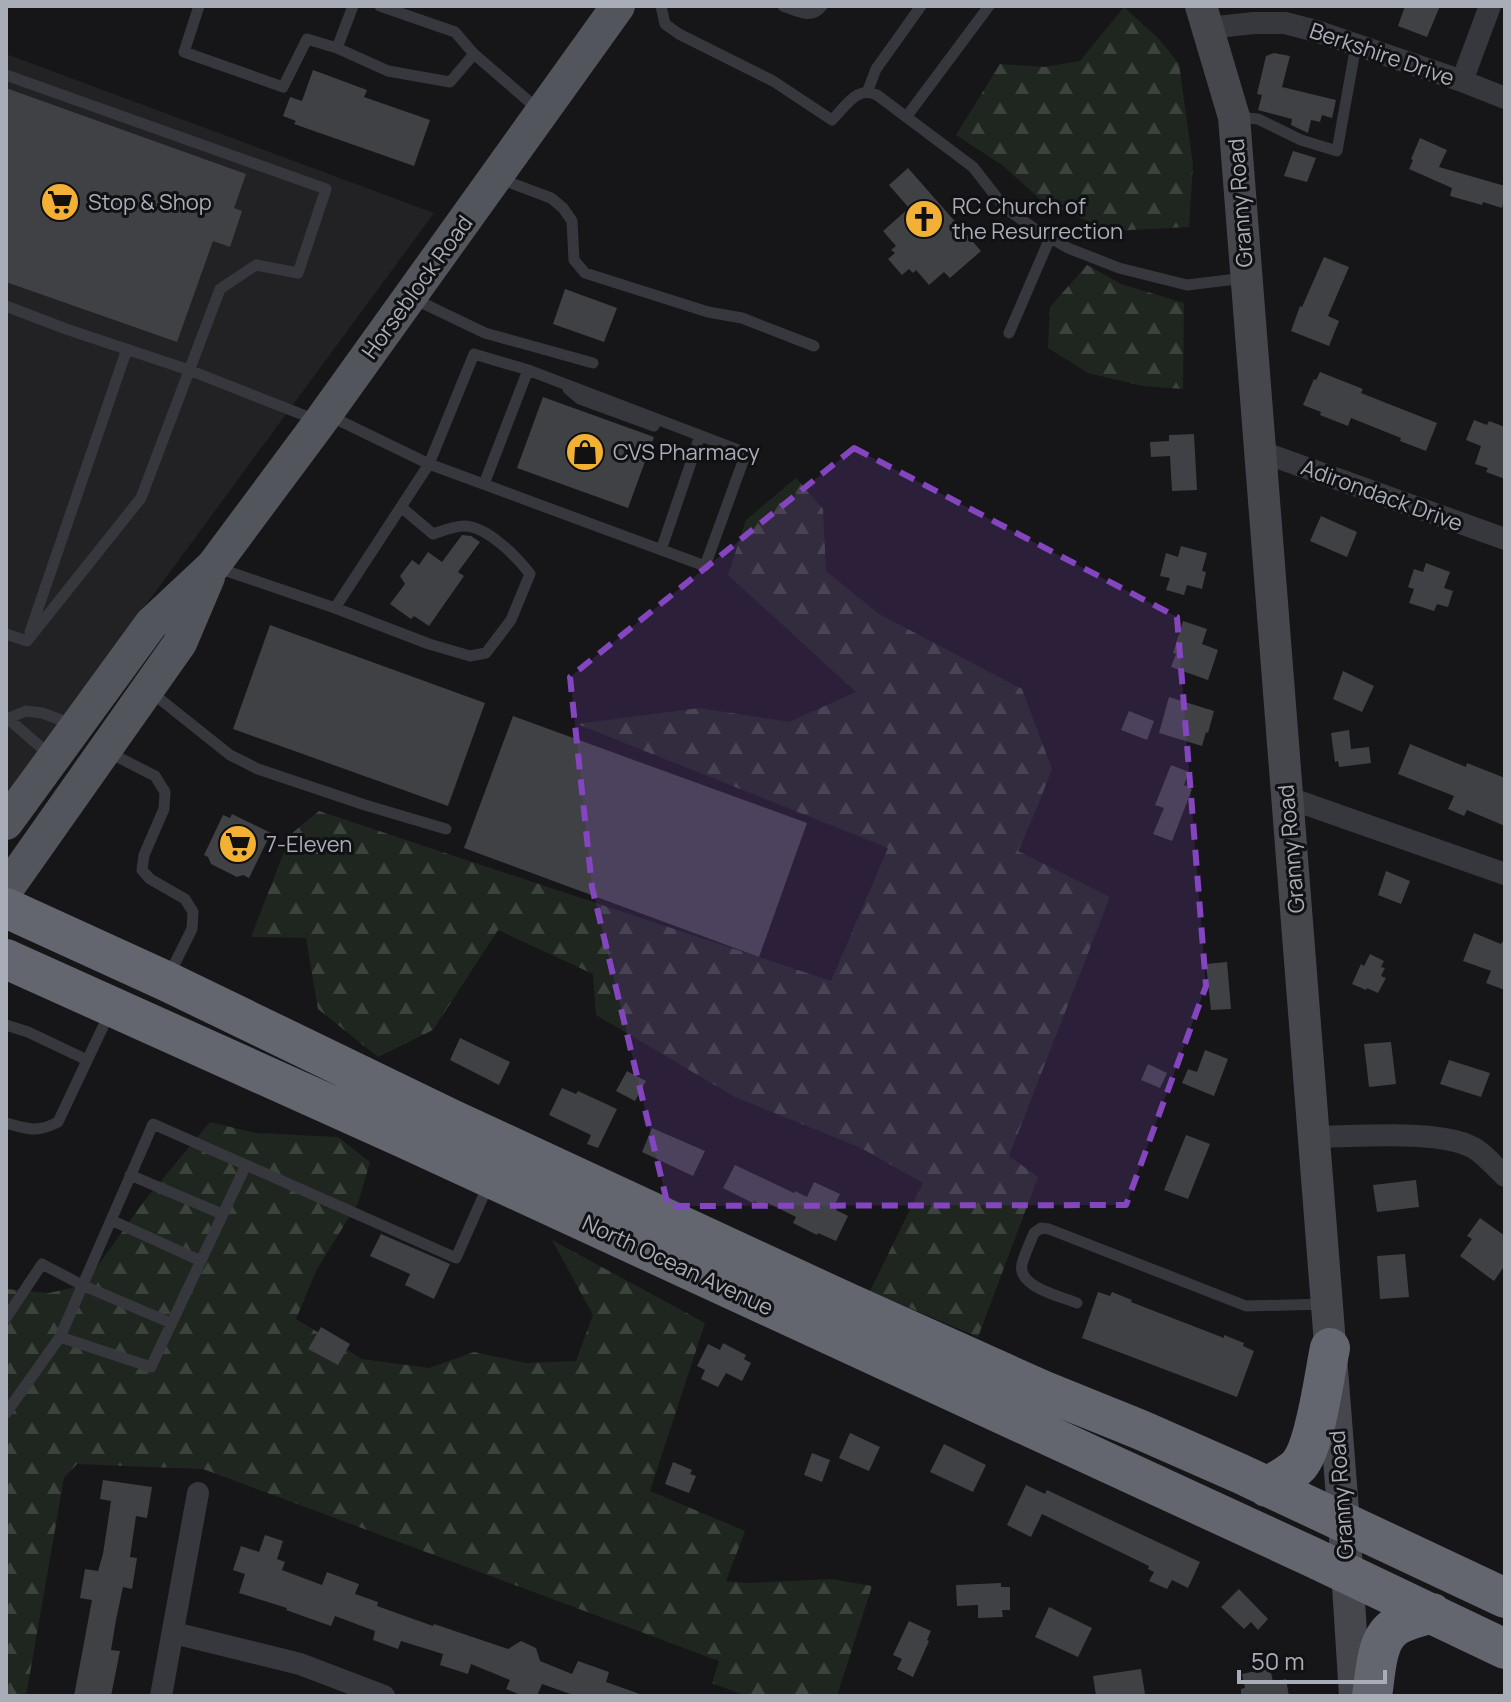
<svg xmlns="http://www.w3.org/2000/svg" width="1511" height="1702" font-family="Manrope,sans-serif">
<defs>
<pattern id="forest-firs" width="22" height="20" patternUnits="userSpaceOnUse" patternTransform="scale(2)"><rect width="22" height="20" fill="#1e261f"/><path d="M5 1l3.5 6h-7zM16 11l3.5 6h-7z" fill="#3c433d"/></pattern>
</defs>
<rect width="100%" height="100%" fill="#161618"/>
<path fill="#222225" d="M6,54L434,213L6,795Z"/>
<path fill="url(#forest-firs)" d="M1124,7L1159,39L1179,64L1193,165L1189,227L1110,231L1042,201L1002,165L956,135L1000,64L1044,67L1080,61Z
M1087,265L1121,284L1184,303L1183,389L1143,386L1088,373L1048,348L1050,307Z
M796,478L823,509L826,571L879,614L1022,689L1052,769L1036,810L1018,851L1110,897L1009,1156L1038,1177L978,1337L870,1291L923,1183L861,1148L735,1097L596,1015L593,974L498,930L433,1030L378,1057L318,1009L306,938L251,937L291,834L319,811L831,981L888,848L577,724L699,708L789,722L856,692L728,575L746,520Z
M210,1122L255,1133L338,1137L370,1162L358,1203L317,1269L296,1319L362,1359L429,1368L474,1352L526,1363L576,1361L593,1315L552,1240L705,1323L650,1491L745,1531L726,1581L747,1583L832,1579L872,1586L837,1696H746L712,1683L719,1661L203,1469L77,1464L64,1478L26,1696H6V1289L49,1293L84,1285L145,1200Z"/>
<path fill="#404145" d="M1405,6H1440L1427,37L1398,26Z
M1274,53L1290,56L1282,87L1336,100L1332,118L1322,115L1320,122L1311,120L1308,133L1291,125L1292,119L1258,110L1262,95L1257,94L1266,56Z
M313,70L367,90L364,97L430,120L414,166L294,124L296,121L283,116L290,97L302,101Z
M6,88L246,174L234,208L242,211L230,247L213,241L177,342L6,282Z
M1420,138L1447,150L1439,167L1505,186V196L1502,208L1483,202L1482,205L1450,196L1452,188L1409,169L1413,160L1411,159Z
M1293,151L1316,158L1307,182L1284,176Z
M908,168L981,251L950,278L944,272L929,285L916,270L913,273L909,269L902,275L888,259L895,253L891,250L896,246L883,231L909,208L889,185Z
M1324,257L1349,267L1328,316L1339,321L1329,346L1291,331L1300,306L1302,307Z
M565,289L617,308L604,342L553,324Z
M1320,372L1363,389L1361,393L1437,423L1426,451L1400,441L1401,438L1351,418L1348,426L1320,415L1321,412L1303,405L1314,379L1316,380Z
M543,397L654,437L628,508L517,468Z
M1474,420L1487,425L1489,421L1505,427V479L1486,472L1488,468L1475,464L1481,446L1466,440Z
M1194,434L1197,490L1172,491L1170,456L1151,457L1150,442L1169,441V435Z
M1321,516L1357,532L1347,557L1310,541Z
M462,535L471,536L480,542L458,572L464,576L429,626L414,616L411,619L390,604L405,584L400,576L412,560L419,565L428,552L442,562Z
M1181,546L1207,553L1202,571L1206,572L1202,589L1187,585L1184,595L1166,590L1170,578L1160,576L1166,553L1178,557Z
M1426,563L1450,572L1444,588L1453,591L1448,607L1437,604L1434,611L1409,603L1414,589L1408,587L1414,569L1423,572Z
M1183,621L1207,629L1202,644L1218,650L1208,680L1171,667L1176,654L1173,653Z
M270,625L485,703L448,806L233,729Z
M1343,671L1374,686L1362,712L1333,699Z
M1169,697L1214,711L1208,733L1206,732L1202,746L1159,733Z
M1129,711L1154,721L1147,740L1121,730Z
M513,716L807,823L759,957L464,848Z
M1349,730L1351,749L1369,747L1371,763L1339,767L1338,761L1335,762L1331,733Z
M1410,744L1466,767L1467,763L1505,778V826L1467,810L1464,816L1448,809L1454,796L1398,774Z
M1171,765L1189,772L1184,785L1192,789L1172,841L1153,834L1164,808L1155,805Z
M232,814L271,833L249,878L243,875L237,877L211,864L208,857L204,855L223,815L230,818Z
M1386,871L1410,881L1401,904L1378,895Z
M1474,933L1501,944L1505,938V990L1486,983L1491,971L1463,961Z
M1370,954L1384,961L1381,967L1385,968L1381,976L1386,978L1378,993L1367,988L1366,990L1352,984L1361,964L1364,966Z
M1227,962L1231,1009L1211,1010L1206,964Z
M460,1038L510,1062L499,1085L450,1060Z
M1391,1042L1396,1084L1369,1087L1364,1044Z
M1205,1050L1228,1059L1214,1096L1182,1083L1188,1069L1197,1072Z
M1449,1060L1490,1073L1481,1097L1440,1084Z
M1148,1064L1167,1073L1160,1088L1141,1080Z
M627,1071L646,1081L635,1101L616,1091Z
M562,1088L576,1094L578,1091L617,1109L598,1148L587,1144L591,1135L549,1115Z
M652,1128L705,1151L693,1176L642,1152Z
M1186,1135L1210,1144L1188,1199L1164,1190Z
M735,1165L794,1193L795,1191L807,1197L814,1182L840,1194L835,1204L838,1205L836,1210L848,1216L836,1241L818,1233L817,1235L793,1223L796,1217L766,1202L764,1206L754,1201L753,1203L723,1188Z
M1416,1180L1419,1207L1377,1212L1373,1185Z
M1480,1218L1505,1236V1265L1494,1281L1460,1256L1472,1239L1467,1236Z
M381,1234L450,1264L434,1299L405,1285L410,1274L370,1256Z
M1405,1254L1409,1297L1380,1299L1377,1256Z
M1098,1292L1110,1296L1112,1292L1132,1300L1131,1302L1224,1338V1335L1244,1343L1243,1346L1254,1351L1237,1397L1082,1338Z
M321,1327L350,1344L338,1365L308,1349Z
M723,1343L746,1355L744,1359L751,1363L742,1381L726,1373L718,1387L701,1379L705,1370L697,1366L708,1344L720,1350Z
M850,1433L880,1447L869,1471L839,1458Z
M944,1444L986,1465L973,1492L930,1472Z
M812,1453L830,1460L822,1482L804,1475Z
M673,1462L692,1470L690,1474L696,1476L689,1493L665,1484Z
M103,1480L152,1487L147,1518L136,1516L130,1557L137,1558L132,1589L123,1587L116,1620L111,1650L120,1651L111,1696H74L92,1600L80,1598L85,1569L98,1571L103,1554L111,1501L100,1499Z
M1026,1485L1045,1494L1047,1490L1200,1562L1188,1588L1172,1580L1167,1589L1149,1581L1154,1572L1148,1569L1149,1566L1042,1514L1031,1537L1007,1525Z
M265,1535L283,1541L277,1559L285,1562L282,1570L322,1585L327,1572L359,1584L355,1594L378,1602L377,1606L433,1626L434,1624L508,1649L521,1641L536,1648L540,1661L572,1674L578,1661L609,1672L606,1682L640,1694V1696H576L542,1684L537,1696H523L506,1689L510,1680L471,1664L468,1674L440,1665L443,1654L401,1641L398,1649L373,1640L375,1631L335,1616L331,1626L286,1610L287,1608L239,1593L245,1574L233,1570L241,1546L259,1552Z
M1001,1583V1587H1010V1610H1002L1003,1617L978,1618V1605L957,1606L956,1585Z
M1239,1589L1268,1619L1258,1630L1251,1622L1244,1629L1221,1607Z
M1049,1607L1092,1628L1078,1657L1035,1637Z
M909,1621L931,1631L927,1640L929,1641L913,1677L897,1669L902,1659L893,1655Z
M1270,1668L1273,1682L1286,1679L1289,1696H1241V1689L1245,1688L1242,1674Z
M1141,1669L1145,1694L1096,1696L1093,1676Z"/>
<g fill="none" stroke-linecap="round" stroke-linejoin="round">
<path stroke="#37383d" stroke-width="11" d="M199,6L184,52L283,87L307,39L337,48
M353,6L337,48L388,71L450,82L474,54L540,111
M380,6L455,32L474,54
M661,6L665,24L679,34L773,81L832,120C846,106 857,85 877,95L973,167L1005,208L1035,229L1068,248L1119,268L1187,285L1245,278
M783,6C797,11 811,20 822,6
M6,75L326,189L298,273L256,265L220,289L141,498L27,641L6,634
M868,90L876,69L921,6
M907,116L989,6
M1236,117L1258,119L1301,140L1337,151L1356,45
M500,179L551,198L563,208L572,221L574,260L585,273L708,312L742,318L814,346
M414,299L485,333L593,363
M6,306L66,329L189,370L316,420
M1009,333L1050,238
M568,389L580,399L654,426
M330,416L429,464L705,566L746,453L528,370L474,354L429,464L335,608
M484,484L528,370
M661,550L700,436
M218,568L335,608L429,644L470,656L486,653L511,620L530,574C517,557 487,526 464,526C454,526 442,531 433,534L401,507
M30,632L127,349
M151,692L230,755L258,769L365,805L446,829
M6,717L51,756
M9,718L26,711L42,713L72,724
M108,752L155,776L165,792L164,809L144,855L142,870L150,879L185,899L193,912L192,929L169,975
M6,1025L28,1032L87,1060
M6,1123C27,1129 38,1133 58,1122L110,1012
M246,1165L456,1258L489,1183
M130,1175L222,1214
M111,1220L201,1261
M1077,1303C1060,1296 1017,1287 1022,1264C1025,1253 1030,1243 1034,1233L1041,1228L1049,1229L1246,1306L1326,1304
M6,1318L42,1264L82,1285L171,1323
M6,1413L60,1337L153,1124L246,1165L151,1367L60,1337"/>
<path stroke="#37383d" stroke-width="22" d="M1208,28L1254,23H1285L1316,31L1462,81L1505,98
M1462,81L1490,6
M1259,451L1505,539
M1286,797L1505,874
M1314,1137C1353,1137 1446,1128 1477,1150C1487,1157 1496,1168 1505,1176
M174,1633L300,1664L384,1696
M161,1696L198,1493"/>
<path stroke="#45474d" stroke-width="32" d="M1201,6L1234,117L1344,1523L1355,1696"/>
<path stroke="#53555c" stroke-width="34" d="M6,823L151,624L213,566L320,422L618,6
M6,890L180,643L208,577"/>
<path stroke="#63666e" stroke-width="40" d="M6,908L166,981L451,1119L846,1302L1042,1390L1141,1430L1241,1474L1505,1598
M6,959L406,1139L1312,1557L1505,1649
M1267,1487C1278,1480 1291,1474 1299,1465C1316,1445 1324,1376 1330,1348
M1372,1696C1376,1673 1375,1639 1396,1626C1407,1619 1420,1617 1432,1613"/>
</g>
<path fill="#8446be" fill-opacity="0.2" stroke="#8446be" stroke-width="6" stroke-dasharray="16 10" stroke-linejoin="round" d="M854,448L1177,617L1206,986L1126,1205L668,1206L592,887L570,677Z"/>
<defs>
<symbol id="supermarket-disc" viewBox="-11 -11 22 22"><circle r="9.5" fill="#f2b134" stroke="#111113"/><path d="M-6-5.5h2.5l.6 2H6L4.5 2H-2.5L-4.4-4H-6ZM-1.5 3.2a1.3 1.3 0 1 0 .1 0ZM3 3.2a1.3 1.3 0 1 0 .1 0Z" fill="#111"/></symbol>
<symbol id="church-disc" viewBox="-11 -11 22 22"><circle r="9.5" fill="#f2b134" stroke="#111113"/><path d="M-1.2-6h2.4v3.5h3.3v2.4h-3.3V6h-2.4V-.1h-3.3v-2.4h3.3Z" fill="#111"/></symbol>
<symbol id="shop-disc" viewBox="-11 -11 22 22"><circle r="9.5" fill="#f2b134" stroke="#111113"/><path d="M-5-2.5h2.3a2.7 3.5 0 0 1 5.4 0H5L5.5 6h-11ZM-1.5-2.5h3a1.5 2.3 0 0 0-3 0Z" fill="#111"/></symbol>
</defs>
<g fill-rule="evenodd">
<use href="#supermarket-disc" x="38" y="180" width="44" height="44"/>
<use href="#church-disc" x="902" y="197" width="44" height="44"/>
<use href="#shop-disc" x="563" y="430" width="44" height="44"/>
<use href="#supermarket-disc" x="216" y="822" width="44" height="44"/>
</g>
<g text-anchor="middle" stroke-width="6" stroke-linejoin="round" paint-order="stroke">
<g font-size="22" fill="#a8adb8" stroke="#111113">
<text transform="translate(1382 54) rotate(19)" y="8">Berkshire Drive</text>
<text transform="translate(1240 203) rotate(-94)" y="8">Granny Road</text>
<text transform="translate(417 287) rotate(-54)" y="8">Horseblock Road</text>
<text transform="translate(1382 495) rotate(20)" y="8">Adirondack Drive</text>
<text transform="translate(1291 849) rotate(-95)" y="8">Granny Road</text>
<text transform="translate(678 1265) rotate(25)" y="8">North Ocean Avenue</text>
<text transform="translate(1341 1495) rotate(-94)" y="8">Granny Road</text>
</g>
<g font-size="22" fill="#a8adb8" stroke="#111113" text-anchor="start">
<text x="88" y="210">Stop &amp; Shop</text>
<text x="952" y="214">RC Church of<tspan x="952" dy="25">the Resurrection</tspan></text>
<text x="613" y="460">CVS Pharmacy</text>
<text x="266" y="852">7-Eleven</text>
</g>
</g>
<rect width="1511" height="1702" fill="none" stroke="#a8adb8" stroke-width="16"/>
<path d="M1239 1670v12h146v-12" fill="none" stroke="#a8adb8" stroke-width="4"/>
<text x="1251" y="1670" font-size="24" fill="#a8adb8" stroke="#111113" stroke-width="6" paint-order="stroke">50 m</text>
</svg>
